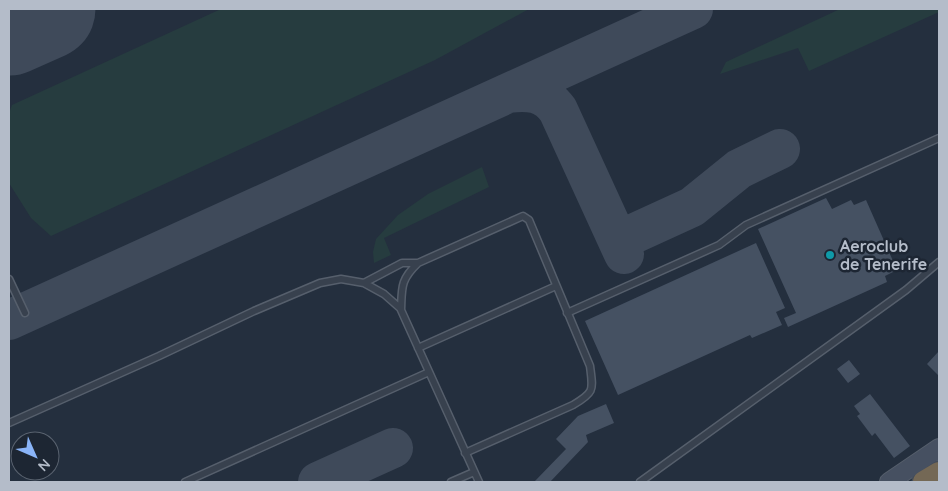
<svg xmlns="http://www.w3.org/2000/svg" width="948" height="491" font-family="Quicksand,sans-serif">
<rect width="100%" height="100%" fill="#242f3e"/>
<path fill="#263c3f" d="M221,9H529L435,60L51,236L31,218L9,183V113L12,105Z
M840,9H939V12L809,71L798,48L720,74L726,62Z
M482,167L489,187L384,238L391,255L374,263L373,252L376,239L398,215L428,194Z"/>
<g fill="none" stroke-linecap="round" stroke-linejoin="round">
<path stroke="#3f4a5a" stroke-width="40" d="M508,93C529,90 545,92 558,110L624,254
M611,225C616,233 623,237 633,234L692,207L739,169L780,149
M9,320L693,9
M318,482L393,448"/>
<path stroke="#3f4a5a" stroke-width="101" d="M9,25L45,9"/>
</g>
<path fill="#455162" d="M826,198L832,209L851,200L854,205L866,200L897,270L885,276L887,282L788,327L784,318L796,313L758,229Z
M756,243L785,308L776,312L782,325L752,338L750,335L618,395L585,321Z
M939,351V376L927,364Z
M849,360L860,374L848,383L837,369Z
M870,394L910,446L894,458L875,433L872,436L857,416L860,414L854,406Z
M606,404L614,423L586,435L588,442L550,482H534L566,449L556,439L578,416Z"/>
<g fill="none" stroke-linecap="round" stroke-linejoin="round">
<defs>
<path id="service" d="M418,263C400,280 402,288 401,310L479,482
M9,279L25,313
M364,283L384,294L401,309
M567,313L719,245L746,225L939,138
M418,348L556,286
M9,423L159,356L254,311L320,283L341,279L364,283L402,263H418L523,216L529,220L590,366C593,390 595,392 573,405L465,453
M185,482L429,372
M451,482L474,472
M640,482L906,290L939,262"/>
<path id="secondary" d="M889,482L939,448"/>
<path id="motorway" d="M924,482L939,473"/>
</defs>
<use href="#service" stroke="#565f6c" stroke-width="9"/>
<use href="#secondary" stroke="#565f6c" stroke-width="20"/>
<use href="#motorway" stroke="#434c59" stroke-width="25"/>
<use href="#service" stroke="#38414e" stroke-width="6"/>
<use href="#secondary" stroke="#465061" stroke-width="18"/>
<use href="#motorway" stroke="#746855" stroke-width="22"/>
</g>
<circle fill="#0f9aa8" stroke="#1d2633" stroke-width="2" cx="830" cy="255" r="5"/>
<g text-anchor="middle" stroke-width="5" stroke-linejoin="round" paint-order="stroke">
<g font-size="16" font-weight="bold" fill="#b4bcc9" stroke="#1d2633" text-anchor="start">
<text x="840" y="252">Aeroclub<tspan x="840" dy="18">de Tenerife</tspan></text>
</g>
</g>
<rect width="948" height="491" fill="none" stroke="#b4bcc9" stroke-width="20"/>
<g transform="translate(35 456) rotate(135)"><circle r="24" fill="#1d2633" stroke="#59626f"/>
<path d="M0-4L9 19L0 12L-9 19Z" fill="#8ab4f8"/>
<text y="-8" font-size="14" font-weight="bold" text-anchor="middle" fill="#b4bcc9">N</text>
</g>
</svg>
